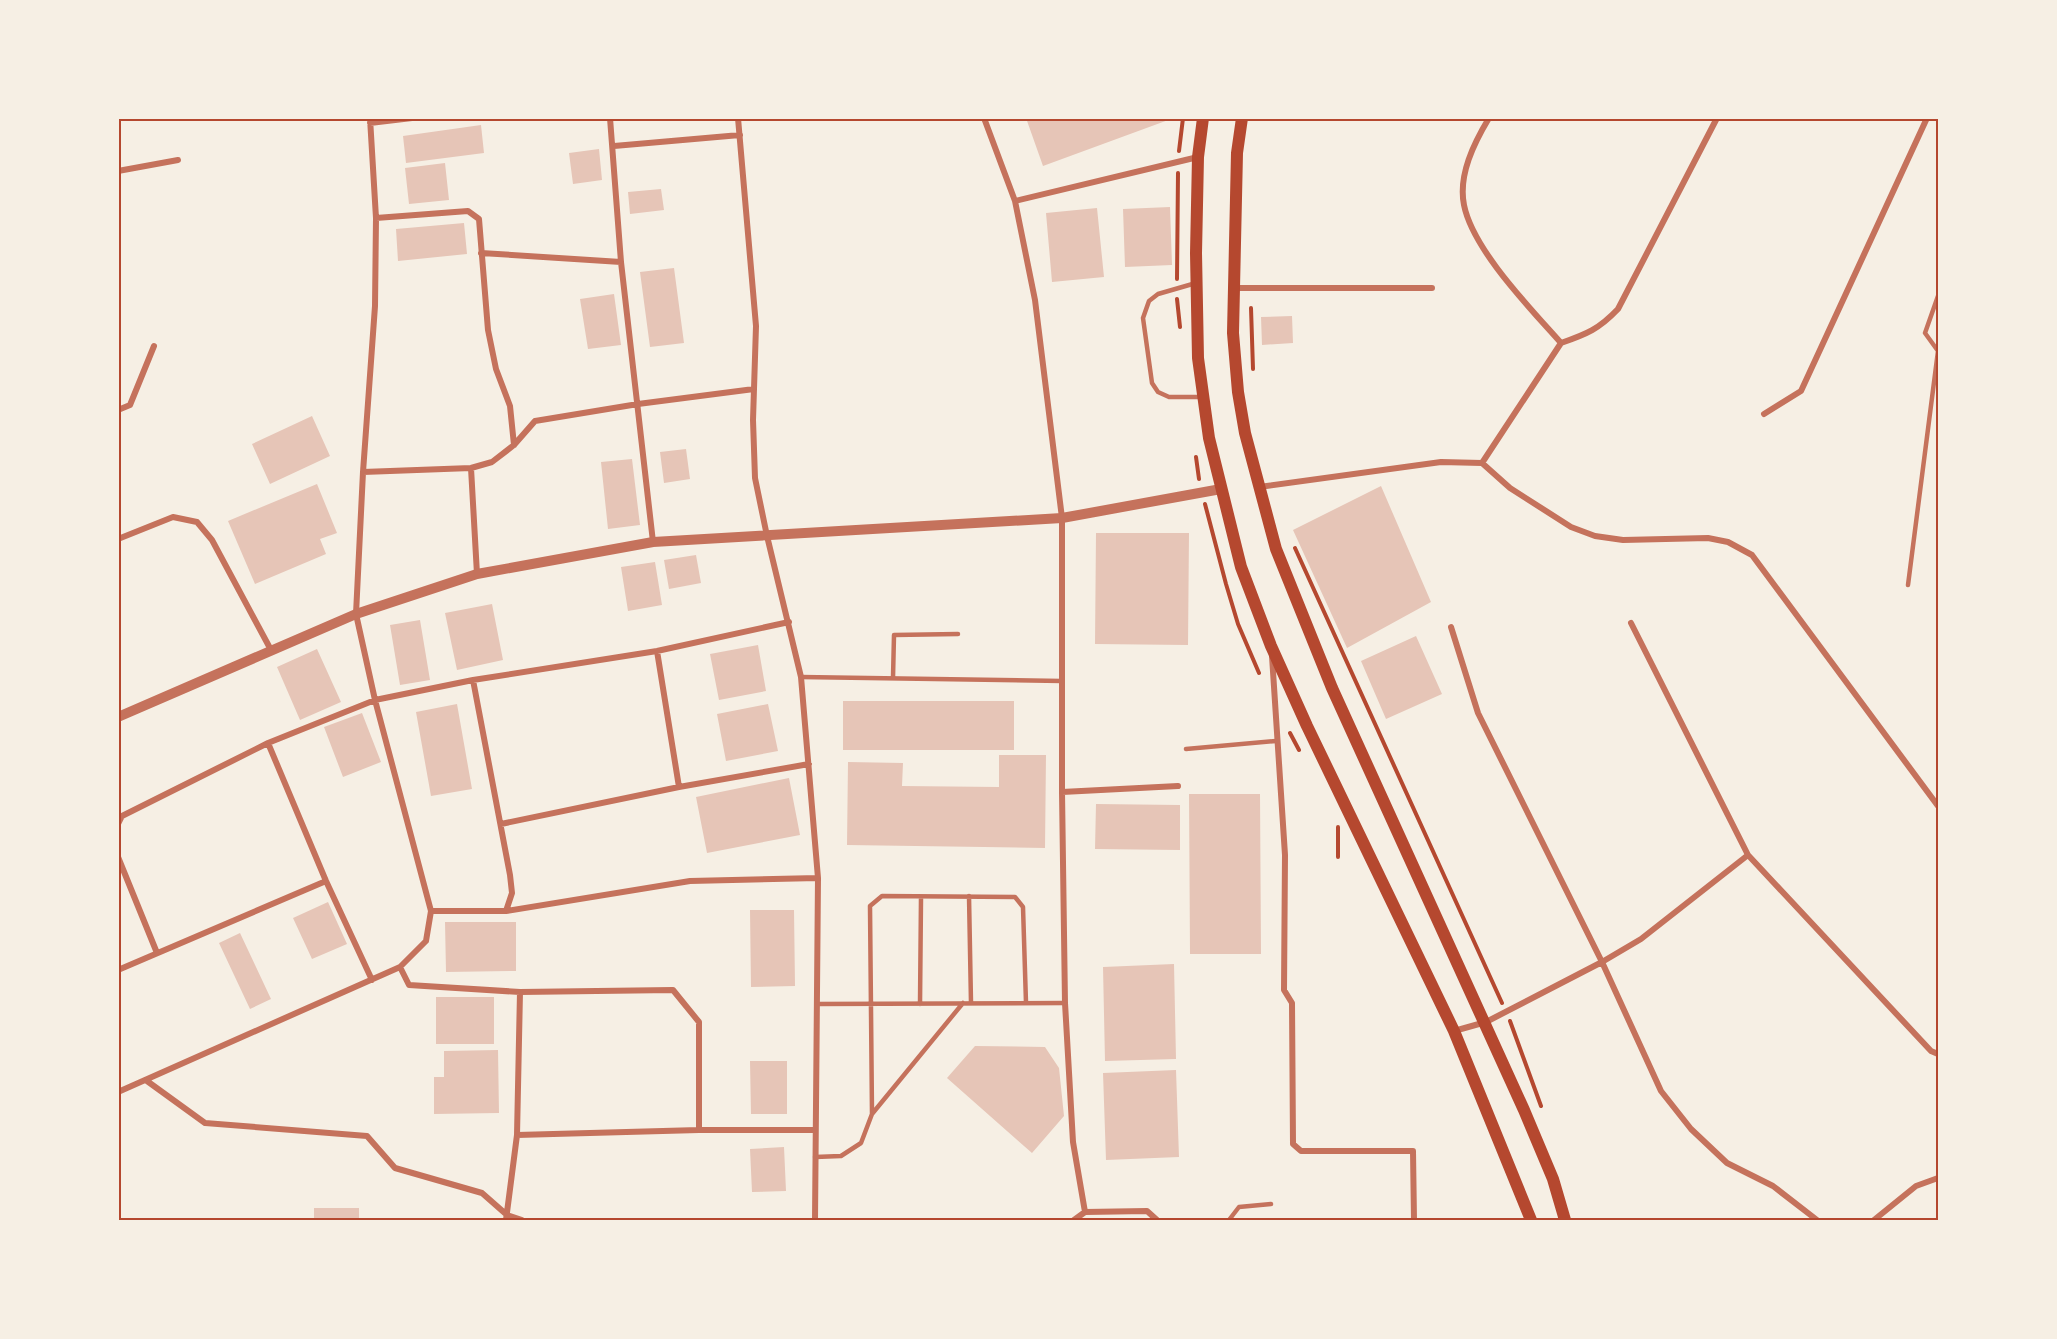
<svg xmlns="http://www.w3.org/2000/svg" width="2057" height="1339" font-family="Manrope,sans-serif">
<rect width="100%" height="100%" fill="#f6efe4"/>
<path fill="#e6c5b7" d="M1026,118H1171V119L1043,166Z
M481,125L484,153L406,163L403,136Z
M599,149L602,180L573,184L569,153Z
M445,163L449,200L409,204L405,168Z
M661,189L664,210L630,214L628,192Z
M1170,207L1172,265L1125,267L1123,209Z
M1097,208L1104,277L1052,282L1046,213Z
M464,223L467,254L398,261L396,229Z
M674,268L684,343L650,347L640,272Z
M614,294L621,345L588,349L580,299Z
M1292,316L1293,343L1262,345L1261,317Z
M312,416L330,456L270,484L252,444Z
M686,449L690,479L664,483L660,452Z
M632,459L640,525L608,529L601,462Z
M317,484L337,533L320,539L326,554L255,584L228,521Z
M1381,486L1431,602L1347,648L1293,530Z
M1096,533H1189L1188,645L1095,644Z
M696,555L701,583L669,589L664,560Z
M655,562L662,605L628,611L621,567Z
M492,604L503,660L457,670L445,613Z
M420,620L430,680L400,685L390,625Z
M1416,636L1442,694L1386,719L1361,661Z
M758,645L766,691L719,700L710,654Z
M317,649L341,702L300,720L277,667Z
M843,701H1014V750H843Z
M457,704L472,789L431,796L416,712Z
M768,704L778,751L726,761L717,714Z
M362,713L381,762L343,777L324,727Z
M999,755H1046L1045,848L847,845L848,762L903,763L902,786L999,787Z
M789,778L800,835L707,853L696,797Z
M1189,794H1260L1261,954H1190Z
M1096,804L1180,805V850L1095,849Z
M328,902L347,944L312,959L293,918Z
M750,910H794L795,986L751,987Z
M445,922H516V971L446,972Z
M240,933L271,999L250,1009L219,943Z
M1174,964L1176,1059L1105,1061L1103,967Z
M436,997H494V1044H436Z
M975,1046L1045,1047L1059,1068L1064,1116L1032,1153L947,1078Z
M498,1050L499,1113L434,1114V1077H444V1051Z
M750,1061H787V1114H751Z
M1176,1070L1179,1157L1106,1160L1103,1073Z
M784,1147L786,1191L752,1192L750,1149Z
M314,1208H359V1220H314Z"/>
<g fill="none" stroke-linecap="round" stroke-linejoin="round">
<path stroke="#b5482f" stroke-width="4" d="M1179,151L1183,118
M1177,279L1178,173
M1177,299L1180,327
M1251,308L1253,369
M1196,457L1199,479
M1205,504L1226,584L1238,624L1259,673
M1295,548L1502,1003
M1290,733L1299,750
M1338,857V827
M1510,1021L1541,1106"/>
<path stroke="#c5725c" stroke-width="4.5" d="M1196,283L1158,294L1149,301L1143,318L1152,383L1158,392L1169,397H1201
M1938,296L1925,333L1938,351
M1908,585L1938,351
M801,677L1062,681
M893,678L894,635L958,634
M1186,749L1276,741
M969,896L971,1003
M817,1004L1065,1003
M920,1004L921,898
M872,1114L870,906L882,896L1015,897L1023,907L1026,1003
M815,1157L841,1156L861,1143L872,1114L963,1003
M1229,1220L1239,1207L1271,1204"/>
<path stroke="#c5725c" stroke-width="6" d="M610,118L621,262L653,542
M738,118L756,326L753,420L755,478L767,536L801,677L818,878L815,1220
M984,118L1015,201L1035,300L1062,518V792L1065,1003L1073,1142L1085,1212
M1489,118C1474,143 1458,175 1464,205C1473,250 1531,309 1561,343
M370,123L412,118
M614,146L740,135
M118,171L178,160
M1015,201L1198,157
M376,218L468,211L479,219L488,330L496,369L510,406L514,445
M481,253L621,262
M1234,288H1432
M1561,343C1587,334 1599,329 1618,309L1717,118
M118,410L130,405L154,346
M1764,414L1801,391L1927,118
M1482,463L1561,343
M471,468L477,574
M363,472L471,468L492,462L514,445L535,421L638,404L754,389
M1259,487L1441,462L1482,463L1510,488L1571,527L1595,536L1623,540L1708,538L1728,542L1752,555L1938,806
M118,539L173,517L197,522L212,540L271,650
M1631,623L1748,855L1931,1051L1938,1054
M1451,627L1478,713L1602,962L1661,1091L1691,1129L1727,1163L1773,1186L1817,1220
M657,651L679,787
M1272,656L1285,855L1284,990L1292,1003L1293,1144L1301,1151H1413L1414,1220
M473,680L510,875L512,893L506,911
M268,743L326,881L372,980
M1062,792L1178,786
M118,824L122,816L268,743L375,700L473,680L657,651L789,622
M501,824L679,787L809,764
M118,857L157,953
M431,911H506L690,881L818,878
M400,967L409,985L520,992L673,990L699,1022V1130
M118,970L326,881
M1454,1031L1486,1022L1602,962L1641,939L1748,855
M147,1081L205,1123L367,1136L395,1168L482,1193L507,1215L522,1220
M118,1092L400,967L426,941L431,911L375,700L356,614L363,472L375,306L376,218L370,118
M517,1135L699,1130H815
M506,1220L517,1135L520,992
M1074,1220L1085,1212L1147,1211L1157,1220
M1874,1220L1916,1186L1938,1178"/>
<path stroke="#c5725c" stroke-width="10" d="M118,717L356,614L477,574L653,542L1062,518L1221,489"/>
<path stroke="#b5482f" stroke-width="12" d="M1203,118L1198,157L1196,253L1198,358L1209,438L1241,567L1271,646L1307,726L1454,1031L1531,1220
M1242,118L1237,153L1233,333L1238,392L1245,433L1276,549L1332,688L1524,1110L1553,1179L1565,1220"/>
</g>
<rect width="2057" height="1339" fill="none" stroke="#f6efe4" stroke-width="240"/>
<rect x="120" y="120" width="1817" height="1099" fill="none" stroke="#b5482f" stroke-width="2"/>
</svg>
